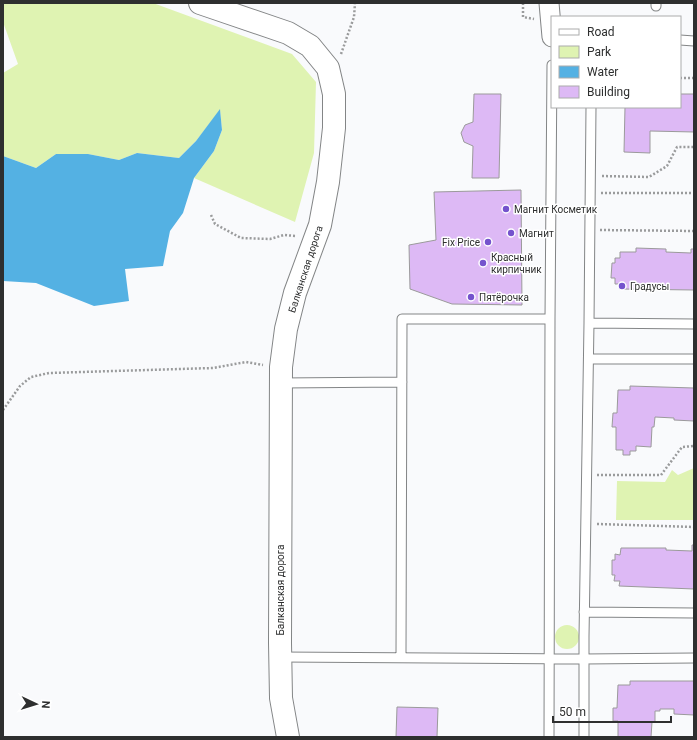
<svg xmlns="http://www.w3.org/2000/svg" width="697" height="740" font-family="Roboto,sans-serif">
<rect width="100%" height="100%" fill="#f9fafc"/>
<path fill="#dff3b2" d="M3,3H153L292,54L316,82L314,153L295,222L194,178L214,151L222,130L220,110L196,141L179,158L137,153L119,160L88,154H56L36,168L3,156V73L18,64L3,22Z
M694,468V520H616L617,481L665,482L672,470L678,475Z
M555 637a12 12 0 1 1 24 0a12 12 0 1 1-24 0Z"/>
<path fill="#54b1e3" d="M220,109L222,130L214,151L194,178L183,213L170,231L163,266L125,269L129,301L94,306L36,283L3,281V156L36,168L56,154H88L119,160L137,153L179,158L196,141Z"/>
<path fill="#ddb9f5" stroke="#9b9a9b" d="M474,94H501L499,178H472L473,146L464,142L461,133L465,125L473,122Z
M680,94H694V132L650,131V153L624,152L625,107H680Z
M521,190L522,305L452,304L410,289L409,245L436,240L434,192Z
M636,248L666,249V252L691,253V249H694V290L620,289V284H615V278H611L612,263H615V258H620V252H636Z
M630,386L694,388V421L674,420V418L655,417L654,427H652L651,447L636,446V451H630V455H623V450H616V427H612L613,413H617L618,390H630Z
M692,545H694V589L619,586L620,581H614L615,575H612V560H615V554L620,555L621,548H666V550L692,551Z
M630,681H694V715L674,714V709H660V711H655V722H652L651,737H618V721H613V708H617L618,685H630Z
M397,707L438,708L437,737H396Z"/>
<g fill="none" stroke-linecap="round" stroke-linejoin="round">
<defs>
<path id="lane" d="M656,3V6
M680,40L694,41
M589,323L694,324
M589,359H694
M281,383L402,382
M584,612L694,613
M280,657L584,659L694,658
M401,657L402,319H550
M549,737L550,319L552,65
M584,737V637L589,323L591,107"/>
<path id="street" d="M549,3L552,37"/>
<path id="secondary" d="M200,3L288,33L310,46L328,68L334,94V128L328,182L320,225L295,293L286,329L281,367L280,643L281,698L288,737"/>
</defs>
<use href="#lane" stroke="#838586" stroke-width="11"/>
<use href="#street" stroke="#838586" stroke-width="21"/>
<use href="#secondary" stroke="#838586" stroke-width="24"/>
<path stroke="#9a9b9c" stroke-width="2.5" stroke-dasharray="2 2" stroke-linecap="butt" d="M523,3V17L534,19
M341,54L354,17L355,3
M680,78H694
M602,176L649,177L667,166L677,147H694
M601,193H694
M211,215L215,224L241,238L270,239L284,235L296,236
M600,230L694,231
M3,410L20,386L31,377L49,373L213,368L246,362L263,365
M597,475H661L682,447L694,446
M597,524L694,527"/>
<use href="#lane" stroke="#fff" stroke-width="9"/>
<use href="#street" stroke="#fff" stroke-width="19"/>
<use href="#secondary" stroke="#fff" stroke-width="22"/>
</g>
<g fill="#7453cd" stroke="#fff" stroke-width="1.5">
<circle cx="506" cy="209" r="4"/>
<circle cx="511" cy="233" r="4"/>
<circle cx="488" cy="242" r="4"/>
<circle cx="483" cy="263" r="4"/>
<circle cx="622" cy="286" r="4"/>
<circle cx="471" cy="297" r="4"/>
</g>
<g text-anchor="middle" stroke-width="3" stroke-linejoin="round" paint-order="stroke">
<g font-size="10" fill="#2e2f2f" stroke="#fff" text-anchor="start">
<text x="514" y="213">Магнит Косметик</text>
<text x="519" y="237">Магнит</text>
<text x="480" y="246" text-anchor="end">Fix Price</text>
<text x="491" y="261">Красный<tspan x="491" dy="12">кирпичник</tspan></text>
<text x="630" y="290">Градусы</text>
<text x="479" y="301">Пятёрочка</text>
</g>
<g font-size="10" fill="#2e2f2f" stroke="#fff">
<text transform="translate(305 269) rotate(-72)" y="4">Балканская дорога</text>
<text transform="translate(280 590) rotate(-90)" y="4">Балканская дорога</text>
</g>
</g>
<rect width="697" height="740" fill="none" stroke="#2e2f2f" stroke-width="8"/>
<rect x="551" y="16" width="130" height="92" fill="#ffffff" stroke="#abacac"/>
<rect x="559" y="29" width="20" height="6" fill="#ffffff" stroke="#abacac"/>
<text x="587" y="36" font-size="12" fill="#2e2f2f">Road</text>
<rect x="559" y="46" width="20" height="12" fill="#dff3b2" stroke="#abacac"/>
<text x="587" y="56" font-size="12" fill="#2e2f2f">Park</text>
<rect x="559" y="66" width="20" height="12" fill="#54b1e3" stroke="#abacac"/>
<text x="587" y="76" font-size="12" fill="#2e2f2f">Water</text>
<rect x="559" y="86" width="20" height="12" fill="#ddb9f5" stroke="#abacac"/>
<text x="587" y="96" font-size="12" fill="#2e2f2f">Building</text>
<g transform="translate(36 704) rotate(94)" stroke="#ffffff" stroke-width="3" paint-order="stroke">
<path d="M0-3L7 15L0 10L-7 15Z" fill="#2e2f2f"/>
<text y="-6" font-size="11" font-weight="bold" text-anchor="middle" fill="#2e2f2f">N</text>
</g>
<path d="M553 716v6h118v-6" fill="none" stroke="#2e2f2f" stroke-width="2"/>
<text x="559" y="716" font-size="12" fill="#2e2f2f" stroke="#ffffff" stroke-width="3" paint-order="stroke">50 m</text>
</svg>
